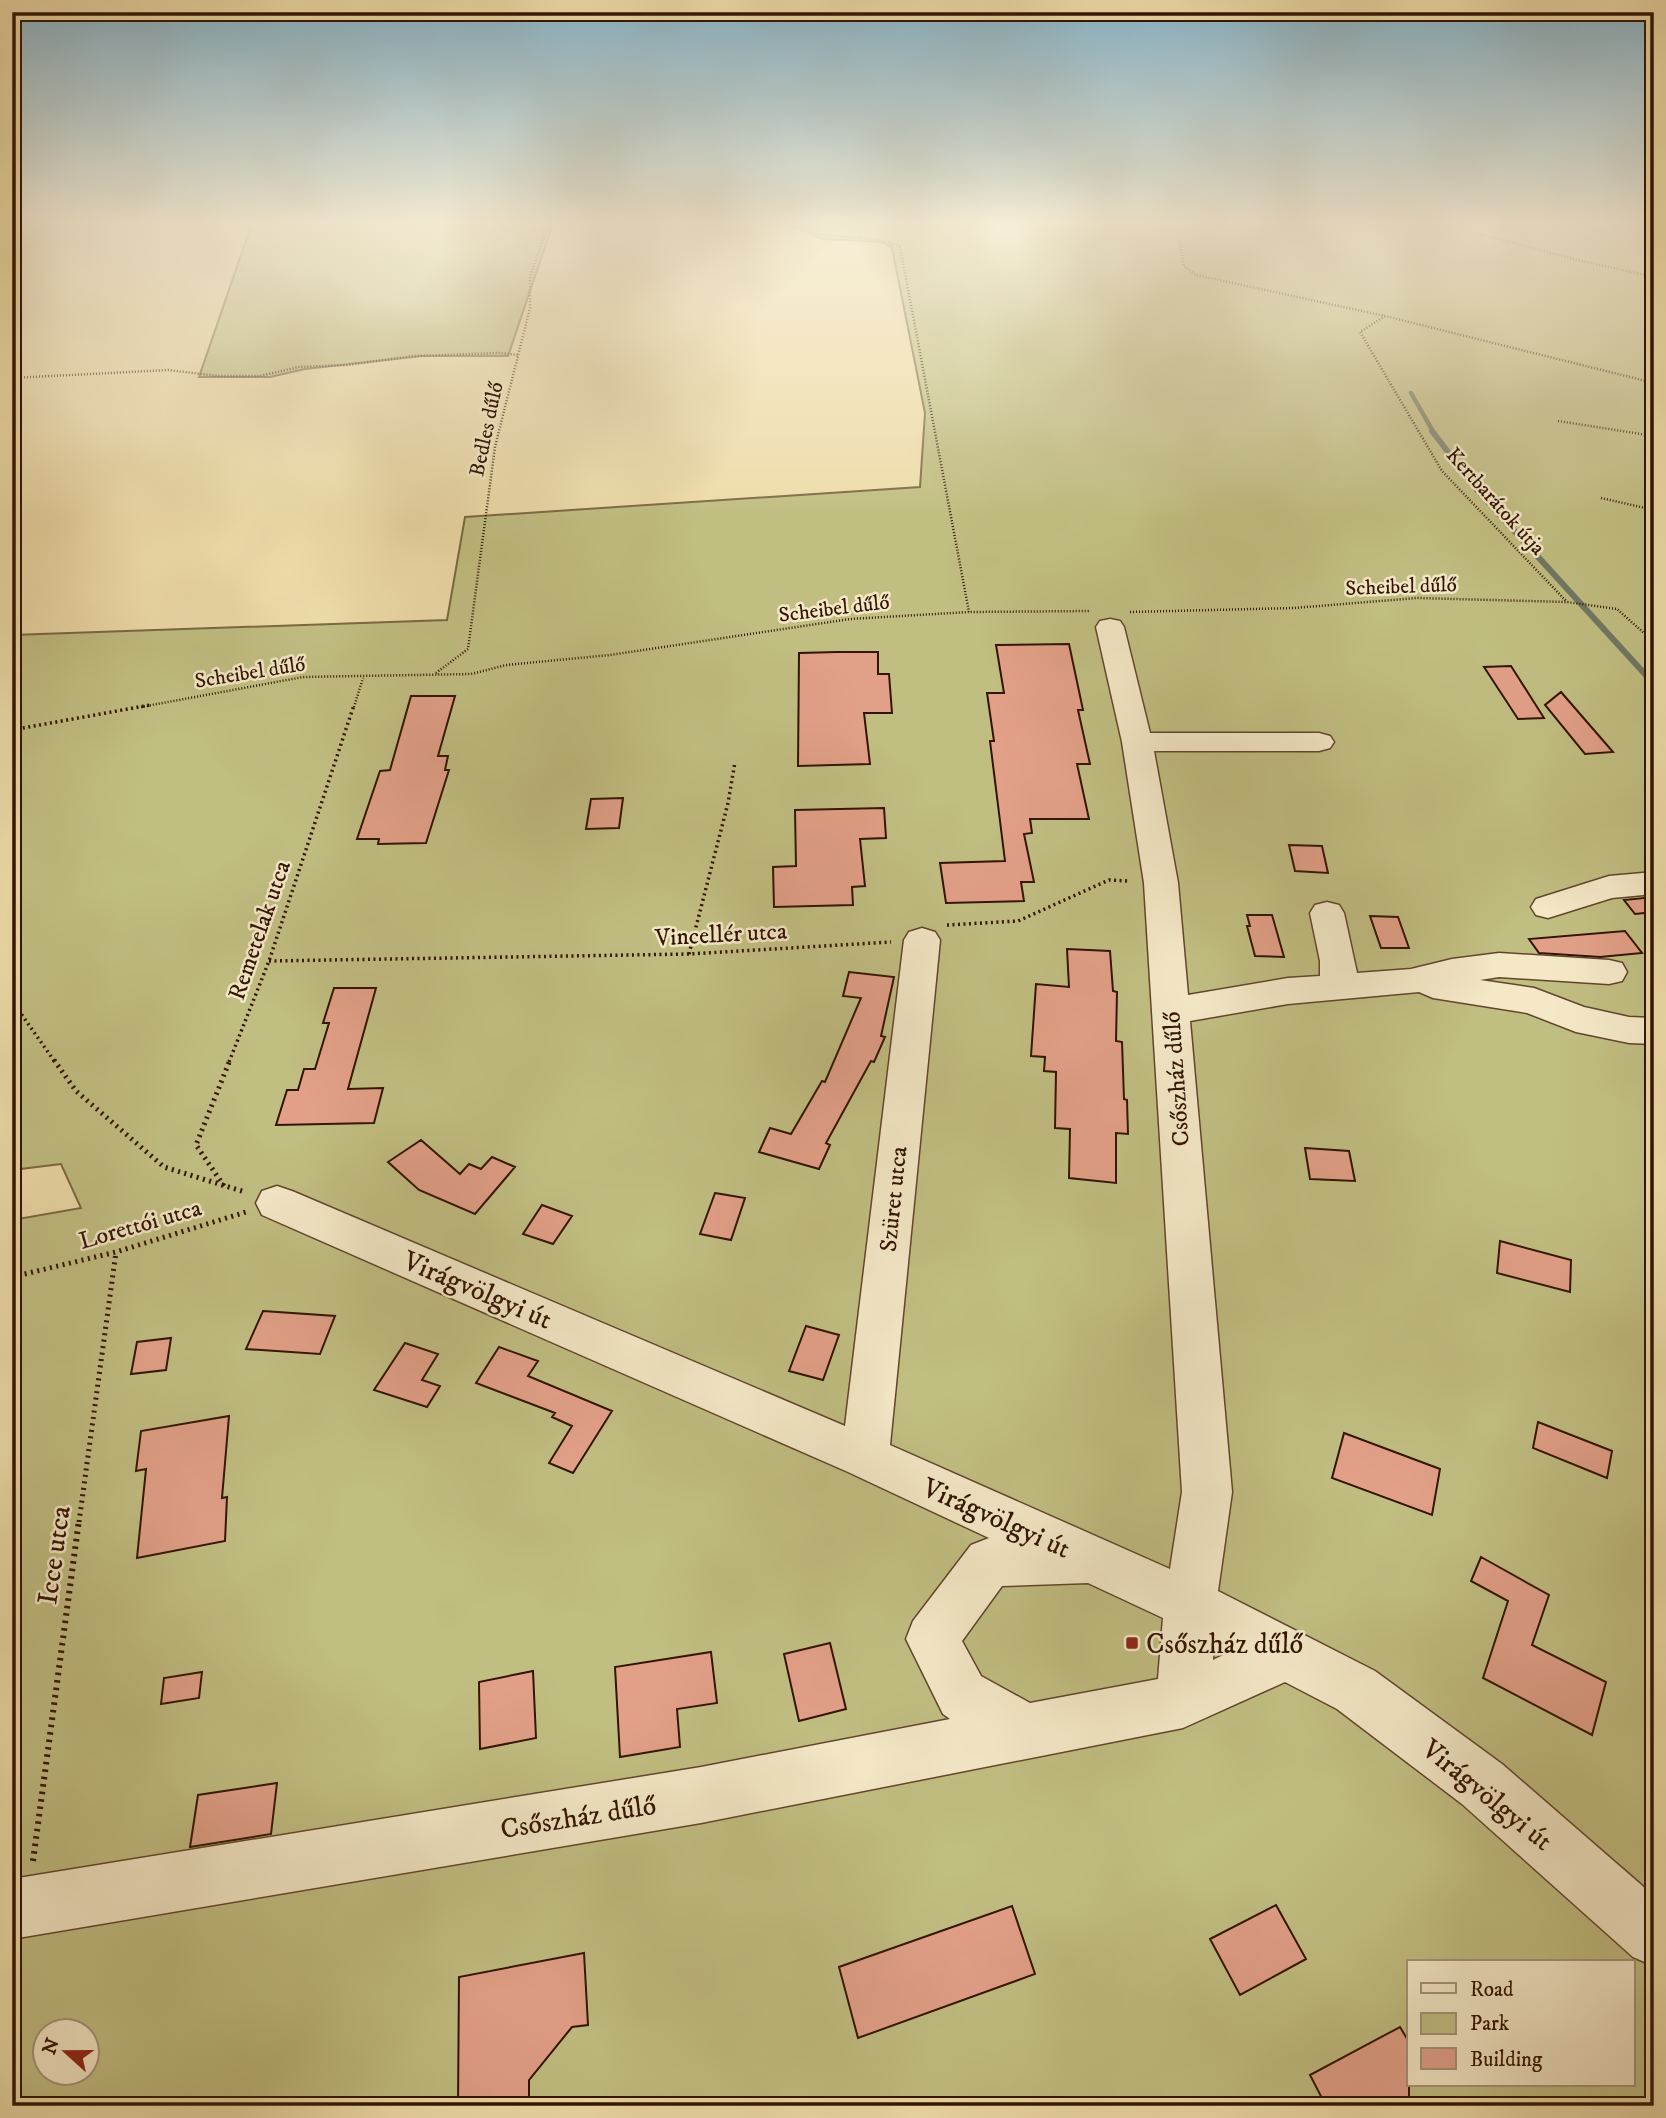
<svg xmlns="http://www.w3.org/2000/svg" width="1666" height="2118" font-family="'IM FELL DW Pica',serif">
<rect width="100%" height="100%" fill="#eedca9"/>
<filter id="stains"><feTurbulence type="fractalNoise" baseFrequency=".00286" numOctaves="4"/><feColorMatrix values="0 0 0 0 .2 0 0 0 0 .09 0 0 0 0 .02 0 0 0 .5 -.17"/></filter>
<radialGradient id="worn" r=".72"><stop offset=".6" stop-color="#630" stop-opacity="0"/><stop offset="1" stop-color="#630" stop-opacity=".3"/></radialGradient>
<path fill="#c1be82" stroke="#7a6942" stroke-width="2" fill-rule="evenodd" d="M253,220H554L508,356H422L305,369L270,377H199Z
M778,220H1654V2106H12V1220L81,1208L61,1164L12,1170V635L447,620L465,517L920,487L925,413L892,248L882,242L823,239ZM1409,1962H1633V2085H1409ZM46,2030H88V2072H46Z"/>
<g fill="none" stroke-linecap="round" stroke-linejoin="round">
<path stroke="#707965" stroke-width="4.5" d="M1411,393L1434,433"/>
<path stroke="#707965" stroke-width="6" d="M1432,431L1477,490L1654,684"/>
</g>
<path fill="#e2a088" stroke="#321401" stroke-width="2" d="M1069,644L1083,710H1078L1090,764H1077L1089,819H1030L1032,833L1024,834L1034,882H1021L1024,901L946,903L940,863L1005,861L990,741H994L987,693H1004L996,645Z
M837,652H878V674H889L892,713H864L870,764L798,766L799,653Z
M1511,666L1544,718L1518,719L1484,667Z
M1561,692L1613,752L1585,754L1545,705Z
M411,696H455L438,756H448L445,770H449L426,843L378,844L379,839H357L380,771L390,770Z
M623,798L619,828L586,829L591,799Z
M884,808L886,838L860,839L865,886L852,887L853,905L774,907L773,867L796,866L795,810Z
M1289,845L1322,846L1328,873L1295,871Z
M1654,897V912L1635,914L1624,900Z
M1247,915H1272L1284,957L1255,956L1247,926H1250Z
M1370,916L1398,917L1409,948H1381Z
M1625,931L1642,953L1600,957L1539,953L1529,939Z
M1067,949L1110,951L1113,991L1117,992L1116,1041L1122,1042L1124,1099L1127,1100L1128,1134L1116,1133V1183L1069,1178L1070,1129L1055,1128L1056,1072L1044,1071L1045,1057L1031,1056L1036,984L1069,987Z
M849,972L894,977L881,1036L885,1037L874,1062L871,1061L826,1143L830,1145L819,1169L759,1152L770,1128L791,1134L822,1081L825,1082L861,998L843,996Z
M334,988H376L348,1089L383,1088L374,1123L276,1125L287,1090H298L304,1069H315L329,1023H323Z
M421,1140L460,1174L469,1164L481,1169L492,1157L515,1167L475,1214L419,1190L388,1162Z
M1305,1148L1349,1151L1355,1181L1310,1179Z
M715,1193L745,1198L731,1240L700,1234Z
M542,1205L572,1216L553,1244L523,1234Z
M1500,1241L1571,1260L1570,1292L1497,1273Z
M263,1311L335,1316L320,1354L246,1349Z
M806,1326L839,1335L823,1380L789,1371Z
M171,1338L166,1370L131,1374L137,1342Z
M405,1343L438,1354L422,1380L440,1386L427,1407L374,1390Z
M499,1347L538,1361L528,1376L612,1411L573,1473L549,1463L572,1426L552,1417L555,1413L476,1383Z
M229,1416L222,1498L227,1497L225,1541L137,1558L146,1469L136,1471L141,1431Z
M1538,1422L1612,1451L1607,1478L1533,1448Z
M1344,1433L1440,1469L1432,1515L1332,1478Z
M1481,1557L1549,1595L1532,1645L1606,1682L1592,1735L1483,1678L1508,1601L1471,1581Z
M830,1643L846,1709L799,1721L784,1654Z
M711,1652L717,1703L677,1709L680,1747L620,1757L615,1667Z
M533,1671L536,1738L480,1749L479,1682Z
M202,1672L199,1698L161,1704L164,1678Z
M277,1783L271,1834L190,1847L198,1795Z
M1276,1905L1306,1959L1240,1995L1210,1939Z
M1012,1906L1035,1974L858,2038L839,1967Z
M584,1953L588,2025L572,2027L529,2080V2106H458L459,1977Z
M1400,2027L1409,2042V2106H1326L1310,2075Z"/>
<g fill="none" stroke-linecap="round" stroke-linejoin="round">
<defs>
<path id="minor" d="M1110,619L1120,621L1124,627L1150,733H1319L1330,736L1334,742L1330,748L1319,751H1154L1178,883L1188,995L1288,978L1320,976V961L1310,913L1315,905L1327,902L1339,905L1344,913L1357,973L1411,969L1452,959L1499,953L1609,960L1622,963L1627,972L1622,981L1609,984L1499,977L1480,980L1534,988L1584,1007L1629,1017L1654,1018V1044L1629,1043L1576,1032L1527,1013L1433,998L1419,992L1288,1004L1190,1021L1232,1492L1218,1591L1375,1671L1502,1764L1654,1896V1966L1633,1957L1462,1804L1337,1709L1285,1682L1183,1728L701,1823L12,1939V1879L701,1767L950,1719L943,1714L906,1639L913,1621L971,1545L989,1538L848,1472L262,1215L256,1203L262,1191L277,1186L292,1191L845,1426L904,940L909,932L922,928L935,932L940,940L890,1445L1170,1569L1182,1492L1144,883L1122,742L1096,627L1100,621ZM1088,1583L1163,1618L1158,1679L1030,1703L981,1676L962,1641L1002,1586ZM1214,1644L1229,1652L1213,1660Z
M1654,872V894L1612,898L1548,918L1536,915L1531,907L1536,899L1609,876Z"/>
</defs>
<use href="#minor" stroke="#61462b" stroke-width="3"/>
<path stroke="#321401" stroke-width="2.5" stroke-dasharray="1 2" stroke-linecap="butt" d="M812,220L807,224L811,232C840,240 872,234 900,247L969,612
M1146,220L1178,233L1184,266L1196,275L1385,316L1654,383
M1428,220L1573,259L1654,277
M12,225L13,220
M1385,316L1360,332L1442,471L1567,602
M12,378L168,370L218,376H260L299,367L347,365L413,356L499,353L518,355
M1558,421L1654,436
M1601,498L1654,510
M1130,612L1294,608L1417,598L1567,602L1617,609L1654,642
M436,673L468,649L495,447L530,308V277L550,220
M141,707L303,677L471,674L506,665L610,655L850,619L969,612L1090,611
M354,707L363,678"/>
<path stroke="#321401" stroke-width="3.5" stroke-dasharray="2 3.5" stroke-linecap="butt" d="M12,730L150,705
M947,925L1018,921L1109,880L1129,881
M689,954L728,803L735,762
M269,961L689,954L891,942
M12,1001L55,1062
M229,1062L269,961L354,705"/>
<path stroke="#321401" stroke-width="5" stroke-dasharray="2 4.5" stroke-linecap="butt" d="M54,1060L76,1091L164,1167L245,1192
M224,1186L196,1145L230,1060
M12,1277L116,1252L246,1212
M79,1522L116,1252"/>
<path stroke="#321401" stroke-width="6" stroke-dasharray="2.5 5" stroke-linecap="butt" d="M33,1861L79,1520"/>
<use href="#minor" fill="#f4e8c7" fill-rule="evenodd"/>
</g>
<linearGradient id="sky" x2="0" y2="1"><stop stop-color="#88b7ce"/><stop offset="0.43" stop-color="#f7efd8"/><stop offset="1" stop-color="#f7efd8" stop-opacity="0"/></linearGradient>
<rect width="1666" height="517" fill="url(#sky)"/>
<rect fill="#8f2418" stroke="#f4e8c7" stroke-width="2.5" x="1125" y="1636" width="14" height="14" rx="3.5"/>
<g text-anchor="middle" stroke-width="5" stroke-linejoin="round" paint-order="stroke">
<g font-size="21" fill="#321401" stroke="#f4e8c7">
<text transform="translate(486 429) rotate(-78)" y="7">Bedles dűlő</text>
<text transform="translate(1496 501) rotate(48)" y="7">Kertbarátok útja</text>
<text transform="translate(1401 586) rotate(-2)" y="7">Scheibel dűlő</text>
<text transform="translate(834 608) rotate(-7)" y="7">Scheibel dűlő</text>
<text transform="translate(250 672) rotate(-9)" y="7">Scheibel dűlő</text>
</g>
<g font-size="24" fill="#321401" stroke="#f4e8c7">
<text transform="translate(259 930) rotate(-71)" y="8">Remetelak utca</text>
<text transform="translate(721 934) rotate(-3)" y="8">Vincellér utca</text>
<text transform="translate(1176 1079) rotate(-94)" y="8">Csőszház dűlő</text>
<text transform="translate(893 1199) rotate(-84)" y="8">Szüret utca</text>
<text transform="translate(140 1224) rotate(-16)" y="8">Lorettói utca</text>
</g>
<g font-size="28" fill="#321401" stroke="#f4e8c7">
<text transform="translate(478 1289) rotate(23)" y="10">Virágvölgyi út</text>
<text transform="translate(997 1517) rotate(24)" y="10">Virágvölgyi út</text>
<text transform="translate(53 1555) rotate(-82)" y="10">Icce utca</text>
<text transform="translate(1488 1794) rotate(39)" y="10">Virágvölgyi út</text>
<text transform="translate(578 1816) rotate(-9)" y="10">Csőszház dűlő</text>
</g>
<g font-size="28" fill="#321401" stroke="#f4e8c7" text-anchor="start">
<text x="1146" y="1653">Csőszház dűlő</text>
</g>
</g>
<rect width="1666" height="2118" fill="none" stroke="#eedca9" stroke-width="42"/>
<rect x="14" y="14" width="1638" height="2090" fill="none" stroke="#321401" stroke-width="3.5"/>
<rect x="21" y="21" width="1624" height="2076" fill="none" stroke="#321401" stroke-width="2"/>
<rect x="1407" y="1960" width="228" height="126" fill="#f4e8c7" stroke="#a69378" stroke-width="2"/>
<rect x="1421" y="1983" width="35" height="10" fill="#f4e8c7" stroke="#a69378" stroke-width="2"/>
<text x="1470" y="1996" font-size="21" fill="#321401">Road</text>
<rect x="1421" y="2013" width="35" height="21" fill="#c1be82" stroke="#a69378" stroke-width="2"/>
<text x="1470" y="2030" font-size="21" fill="#321401">Park</text>
<rect x="1421" y="2048" width="35" height="21" fill="#e2a088" stroke="#a69378" stroke-width="2"/>
<text x="1470" y="2066" font-size="21" fill="#321401">Building</text>
<g transform="translate(66 2052) rotate(291)"><circle r="33" fill="#f4e8c7" stroke="#a69378" stroke-width="2"/>
<path d="M0-5L12 26L0 18L-12 26Z" fill="#8f2418"/>
<text y="-10" font-size="19" font-weight="bold" text-anchor="middle" fill="#321401">N</text>
</g>
<rect width="100%" height="100%" filter="url(#stains)"/>
<rect width="100%" height="100%" fill="url(#worn)"/>
</svg>
